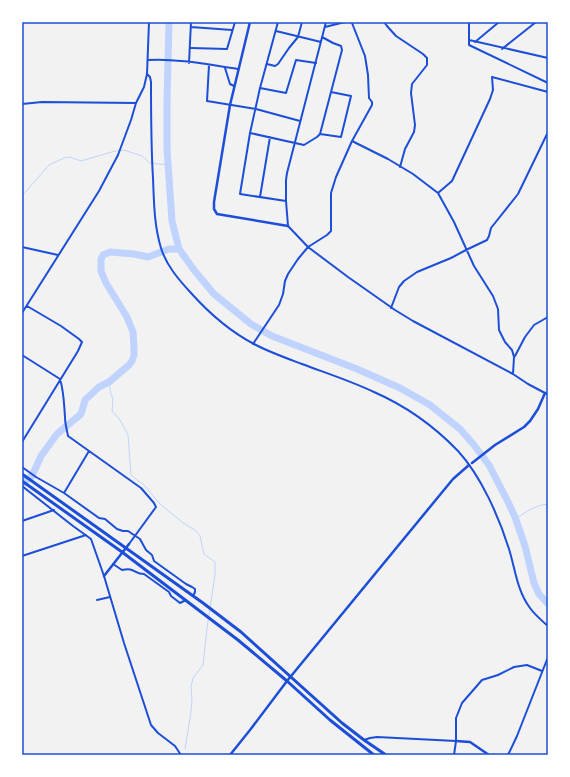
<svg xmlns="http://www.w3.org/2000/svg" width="570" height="777" font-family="Georgia,serif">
<rect width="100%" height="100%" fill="#f2f2f2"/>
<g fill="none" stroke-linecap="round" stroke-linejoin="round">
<path stroke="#bfd3fe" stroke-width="1" d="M22,196L49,165L64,158L70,157L81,161L115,151L124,150L142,156L150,163L168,165
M109,382L111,394L113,399L112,411L120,420L128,435L131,475L146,487L159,503L182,522L196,531L200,536L204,554L215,562V575L207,628L203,665L193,678L191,687L192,699L191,712L185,749
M516,519C525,512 536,505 548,504"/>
<path stroke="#bfd3fe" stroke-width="7" d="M169,22L167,101V149L172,221L179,249L194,270L214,294L251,324L272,336L357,369L400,388L430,405L460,429L474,445L489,465L508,502L515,517L525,546L534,583L539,594L548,604
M22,484L32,476L41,456L57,434L81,414L85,400L99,387L109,382L129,365L132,361L134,355V348L133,332L127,317L106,283L101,271V259L103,255L110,252L134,254L148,257L169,249H179"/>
<path stroke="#1d4ed8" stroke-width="2" d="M278,22L260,88L250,133L240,194L286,201
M326,22L287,173L286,180V201L288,226L308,247L348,277L395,310L413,321L513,374L528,384L545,393
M384,22L387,26L396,36L423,54L427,58V65L412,84L411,93L415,125L414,132L405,149L400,167
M469,22V45L548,83
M191,27L232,30
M325,27L345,22
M276,31L321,42
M469,40L548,58
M475,42L499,22
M191,48L227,49L235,22
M502,49L536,22
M148,60C175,58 211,65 238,69
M189,63L191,22
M267,64L275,66L278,64L289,48L298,37L302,22
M209,65L207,101L256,109L300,121
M225,68L230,84L234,86
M147,74L150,77L151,82C151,114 151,146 153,178C154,202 154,225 161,248C166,265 179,280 191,293C209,313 231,332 254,344C269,352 286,358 302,364C326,373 351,381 374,392C406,406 434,426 458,451C481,476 499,517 509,549C515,568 517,591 530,608C535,615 541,620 548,626
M260,88L286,93L296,60L316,63
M22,104L42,102L136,103
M250,133L304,145L317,137L320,134L342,50L341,46L333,43L322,37
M320,134L341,137L351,96L331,92
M352,141L388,159L413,174L438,193L454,222L474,266L493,296L498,309L499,330L505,342L512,350L514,357L513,374
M438,193L452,181L490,99L493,90L492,77L548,92
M260,197L270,137
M22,247L58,255
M391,308L399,287L404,281L417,272L451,258L466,250L487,240L489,236L491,228L518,194L548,132
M22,313L99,191L118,155L131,120L136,103L144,87L147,74L149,22
M253,344L279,305L283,294L285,281L288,274L298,259L308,247L327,235L331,231V193L336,177L352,141L372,105V102L369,98L368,75L365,56L352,23L353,22
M22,355L60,379C64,392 64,404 65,417C65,424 67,430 68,436L141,488L154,503L156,507L129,544
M515,356L525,337L534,325L548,317
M22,442L78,351L82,342L79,339L61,326L27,306
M22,467L36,477L64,493L99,518L105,519L117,529L123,531H128L140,539L146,550L152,555L154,561L186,584L192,587L195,589V592L193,596
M22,486L73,526L91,539L104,576L124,643L151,725L158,733L175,746L181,755
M64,493L89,451
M22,521L54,510
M22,556L86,535
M113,564L122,570C135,567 134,574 144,574L169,592L171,596L180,603L186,600
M97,600L110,597
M364,740L370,738L377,737L456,741
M454,755L456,741V718L462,703L482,680L498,675L514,667L527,665L542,671
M508,755L517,736L548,657"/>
<path stroke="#1d4ed8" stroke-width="2.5" d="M250,22L230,105L214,202V209L217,214L288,226
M472,463L495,445L524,427L530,421L538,409L545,393L548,394
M104,576L129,544
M456,741L470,742L489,755
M230,755L250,730L287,681L439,496L453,479L469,465"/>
<path stroke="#1d4ed8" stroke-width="3" d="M22,474L203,603L241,632L342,723L364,740L386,755
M22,481L122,552L238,640L287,681L330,720L374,755"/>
</g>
<rect width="570" height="777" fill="none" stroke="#ffffff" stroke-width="46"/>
<rect x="23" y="23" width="524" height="731" fill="none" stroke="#1d4ed8" stroke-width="1.5"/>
</svg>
